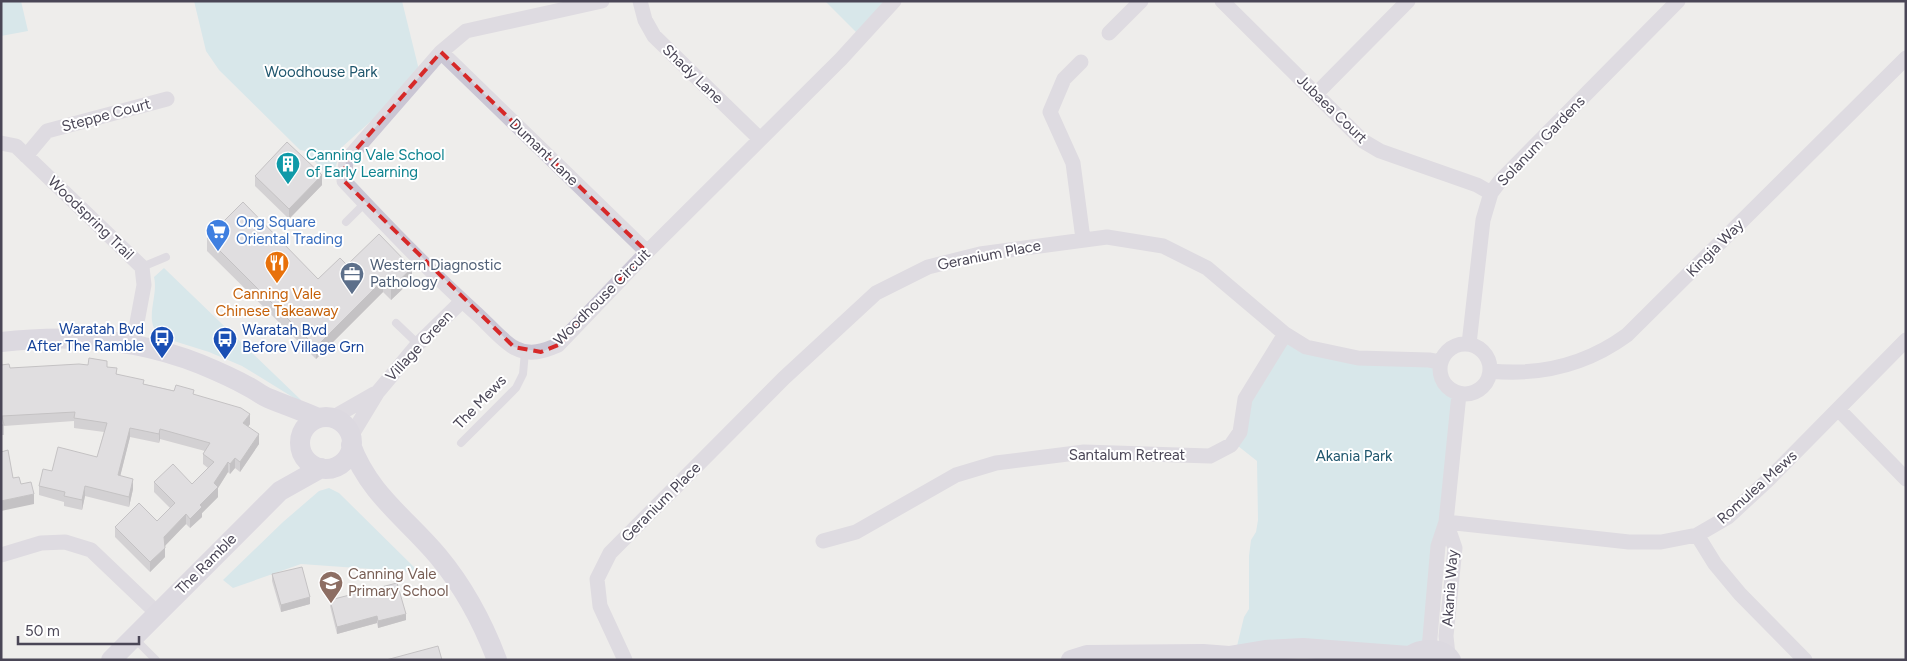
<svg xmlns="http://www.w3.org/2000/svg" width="1907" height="661" font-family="Figtree,sans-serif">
<rect width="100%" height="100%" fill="#eeedeb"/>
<path fill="#bde0e8" d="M1,1H21L28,31L1,36Z
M194,1H402L419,70L381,112L341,148L333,176H328L305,151L300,150L219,70L206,51Z
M825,1H887L857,33Z
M164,268L301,400L299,401L242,366L209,352L161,337C142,322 159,297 154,277Z
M1282,338L1306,347L1439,363L1440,381L1456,397L1427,647L1237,646L1244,617L1249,609V556L1251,540L1256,532L1258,520L1257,461L1238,446L1248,403Z
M329,488L339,493L415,568L413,572L301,564L233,588L223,580L283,522L319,491Z"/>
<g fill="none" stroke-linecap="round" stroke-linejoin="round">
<path stroke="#cac6d4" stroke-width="8" d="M346,222L365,203
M142,267L166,257
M396,323L418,344
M461,443L516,388L523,374L525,352
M134,638L156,660"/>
<path stroke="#cac6d4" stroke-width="15" d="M602,1L466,31L441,52L346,161L344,181C387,227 431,273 478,315C489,325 503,342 515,348C530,356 544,351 558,345L647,252L841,59L894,1
M640,1L645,20L654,36L760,139
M1222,1L1363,141L1380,151L1477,185L1491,193
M1109,33L1141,1
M441,52L647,252
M1081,62L1064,79L1050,112L1073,163L1083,239
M1316,94L1408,1
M1,143L16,146L142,267L144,285L133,344
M26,156L47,131L167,99
M1440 369a25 25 0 1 1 50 0a25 25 0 1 1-50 0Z
M1469,344L1483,220L1491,193L1500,181L1678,1
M1490,371C1541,376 1586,365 1627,335L1906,58
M1839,410L1906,479
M332,418L374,394
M351,436L377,393L418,344L462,301
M1446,522L1629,542H1661L1697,535L1728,517L1768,480L1906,340
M1446,522L1455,548L1446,636L1448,655
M1697,535L1715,564L1740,594L1805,660
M823,541L856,532L956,475L996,463L1084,452L1210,456L1231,445L1240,432L1245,399L1285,334
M1,555L41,543L65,542L91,550L157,613
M1429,649L1438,546L1446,522L1459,394
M625,660L600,606L597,579L610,553L784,378L876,293L928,267L980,254L1107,237L1163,246L1207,268L1285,334L1306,347L1358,358L1429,360L1440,362"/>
<path stroke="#c6c0d3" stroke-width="20" d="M1,342C69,334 136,338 200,364C217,371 233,378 249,387C255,390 261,395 268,398C285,405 302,411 318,418
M300 443a26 26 0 1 1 52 0a26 26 0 1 1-52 0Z
M351,445C369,494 406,518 438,556C463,586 483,623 497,660
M111,660L280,491L321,468
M1071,660L1087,655L1203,654L1229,656L1265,650L1303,648L1409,656
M1406,660C1417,647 1441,646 1451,660"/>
</g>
<path fill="#b2afb5" d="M255,176L322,185L289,219L255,186Z
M207,238L318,279L347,265L412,280L391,300L383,292L316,359L207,251Z
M1,365L10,368L107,367L117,374L144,384L194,395L250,424L248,427L259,444L240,472L235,468L230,474L228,472L218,488V497L202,513V517L190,528L186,524L164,546L165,557L150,572L115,537V527L157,521L170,508L154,492V482L192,484L208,468L203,464V454L205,451L160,439L159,443L130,437L120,476L133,489L129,507L85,496L82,510L64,506V502L39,495V486L52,471L97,457L104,432L74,428V421L4,426V435H1Z
M272,574L310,604L281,612L272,581Z
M330,600L406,620L378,628L377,623L337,634L330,606Z"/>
<path fill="#918f94" d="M322,175V185L289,219V209Z
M412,268V280L391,300V288Z
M383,280V292L316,359V347Z
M250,414V424L243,433V423Z
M130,428V437L118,485V475Z
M160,429V439L159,443V434Z
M259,434V444L240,472V462Z
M235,458V468L230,474V464Z
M228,462V472L218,488V497L202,513V517L190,528V519Z
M133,479V489L129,507V497Z
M85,486V496L82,510V500Z
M34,494V504L1,511V501Z
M186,514V524L164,547V537Z
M165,548V557L150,572V562Z
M310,597V604L281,612V605Z
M406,614V620L378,628V621Z
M377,616V623L337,634V627Z"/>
<path fill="#cfccd3" stroke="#918f94" d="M287,142L322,175L289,209L255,176Z
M243,202L318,279L340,258L347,265L379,234L412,268L391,288L383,280L316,347L207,238Z
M89,358L107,361V367L117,368L116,374L144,380L143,384L174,391L176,385L194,390L193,394L241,408L250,414L243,423L259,434L240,462L235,458L230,464L228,462L214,483L218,487L200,505L202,507L190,519L186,514L164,537L165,548L150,562L115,527L139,503L157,521L175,503L154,482L173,464L192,484L214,462L203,454L210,443L160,429L159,434L130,428L118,475L133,479L129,497L85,486L82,500L64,496L65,492L39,486L43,469L52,471L58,447L97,457L107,423L74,418L75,412L2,416L4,425H1V365L9,364L10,368L79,364L88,365Z
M8,450L13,478L19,477L21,484L31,482L34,494L1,501V452Z
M302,567L310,597L281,605L272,574Z
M397,583L406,614L378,621L377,616L337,627L330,600Z
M438,646L442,660H386Z"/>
<path d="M0 0H1907V661H0ZM441,52L647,252L558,345L541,352L514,347L344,181L346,161Z" fill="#eeedeb" fill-opacity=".55" fill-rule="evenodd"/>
<path fill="none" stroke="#d62828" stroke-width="4" stroke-dasharray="10 6" stroke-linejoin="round" d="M441,52L647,252L558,345L541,352L514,347L344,181L346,161Z"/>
<defs>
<symbol id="building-pin" viewBox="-11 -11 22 30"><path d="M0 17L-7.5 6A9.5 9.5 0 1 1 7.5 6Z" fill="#0f9aa8" stroke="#fff"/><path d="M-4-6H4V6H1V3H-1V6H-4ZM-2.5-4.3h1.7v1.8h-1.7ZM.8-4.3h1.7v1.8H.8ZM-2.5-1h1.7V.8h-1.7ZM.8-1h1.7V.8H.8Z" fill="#fff"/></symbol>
<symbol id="supermarket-pin" viewBox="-11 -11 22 30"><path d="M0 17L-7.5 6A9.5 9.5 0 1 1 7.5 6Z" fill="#3f7fe0" stroke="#fff"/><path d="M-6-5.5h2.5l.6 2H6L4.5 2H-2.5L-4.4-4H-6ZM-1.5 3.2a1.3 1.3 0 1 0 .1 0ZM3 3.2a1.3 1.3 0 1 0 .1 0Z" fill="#fff"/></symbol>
<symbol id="restaurant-pin" viewBox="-11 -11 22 30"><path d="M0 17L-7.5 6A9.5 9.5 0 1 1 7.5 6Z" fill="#e8710a" stroke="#fff"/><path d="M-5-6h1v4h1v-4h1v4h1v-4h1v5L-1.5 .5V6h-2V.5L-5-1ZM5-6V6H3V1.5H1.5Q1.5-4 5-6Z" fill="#fff"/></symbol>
<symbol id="office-pin" viewBox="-11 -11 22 30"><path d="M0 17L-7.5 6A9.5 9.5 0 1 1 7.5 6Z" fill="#5c6f8a" stroke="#fff"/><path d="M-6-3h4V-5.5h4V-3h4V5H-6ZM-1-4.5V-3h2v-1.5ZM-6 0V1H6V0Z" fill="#fff"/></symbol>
<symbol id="bus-pin" viewBox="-11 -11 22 30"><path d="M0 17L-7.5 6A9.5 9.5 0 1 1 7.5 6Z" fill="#1a4fb4" stroke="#fff"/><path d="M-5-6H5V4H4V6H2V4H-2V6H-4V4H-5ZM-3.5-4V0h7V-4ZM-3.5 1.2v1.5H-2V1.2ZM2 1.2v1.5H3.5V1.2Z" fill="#fff"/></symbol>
<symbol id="school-pin" viewBox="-11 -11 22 30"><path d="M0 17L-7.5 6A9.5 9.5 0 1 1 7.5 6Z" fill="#8d6e63" stroke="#fff"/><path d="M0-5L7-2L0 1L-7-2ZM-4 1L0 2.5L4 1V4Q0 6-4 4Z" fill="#fff"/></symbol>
</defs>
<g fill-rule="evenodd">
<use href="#building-pin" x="274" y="150" width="28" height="38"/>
<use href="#supermarket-pin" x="204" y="217" width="28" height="38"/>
<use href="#restaurant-pin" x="263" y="249" width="28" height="38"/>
<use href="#office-pin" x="338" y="260" width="28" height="38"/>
<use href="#bus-pin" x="148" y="324" width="28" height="38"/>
<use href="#bus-pin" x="211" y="325" width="28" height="38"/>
<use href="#school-pin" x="317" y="569" width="28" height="38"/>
</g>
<g text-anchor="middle" stroke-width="4" stroke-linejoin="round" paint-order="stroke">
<g font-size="15" fill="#20576e" stroke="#fff">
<text x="321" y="77">Woodhouse Park</text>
<text x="1354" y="461">Akania Park</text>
</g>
<g font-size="15" fill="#4a4656" stroke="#fff">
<text transform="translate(693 74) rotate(44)" y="5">Shady Lane</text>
<text transform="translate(1332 109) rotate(44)" y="5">Jubaea Court</text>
<text transform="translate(106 115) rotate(-15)" y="5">Steppe Court</text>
<text transform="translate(1541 141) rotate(-46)" y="5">Solanum Gardens</text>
<text transform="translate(544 152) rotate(44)" y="5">Dumant Lane</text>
<text transform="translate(91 218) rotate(44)" y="5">Woodspring Trail</text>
<text transform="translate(1715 248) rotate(-45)" y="5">Kingia Way</text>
<text transform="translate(989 255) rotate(-11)" y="5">Geranium Place</text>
<text transform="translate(602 297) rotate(-45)" y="5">Woodhouse Circuit</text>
<text transform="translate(419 346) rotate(-47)" y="5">Village Green</text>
<text transform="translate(480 402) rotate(-46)" y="5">The Mews</text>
<text x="1127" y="460">Santalum Retreat</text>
<text transform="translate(1757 487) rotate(-42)" y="5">Romulea Mews</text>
<text transform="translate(661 502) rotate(-45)" y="5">Geranium Place</text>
<text transform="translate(206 564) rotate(-45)" y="5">The Ramble</text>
<text transform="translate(1450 588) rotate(-86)" y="5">Akania Way</text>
</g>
<g font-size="15" fill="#0d838f" stroke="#fff" text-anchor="start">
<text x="306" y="160">Canning Vale School<tspan x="306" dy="17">of Early Learning</tspan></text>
</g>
<g font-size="15" fill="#366cbe" stroke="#fff" text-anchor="start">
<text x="236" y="227">Ong Square<tspan x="236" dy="17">Oriental Trading</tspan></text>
</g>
<g font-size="15" fill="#4e5e75" stroke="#fff" text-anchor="start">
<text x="370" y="270">Western Diagnostic<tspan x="370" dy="17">Pathology</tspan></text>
</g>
<g font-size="15" fill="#c56008" stroke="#fff">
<text x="277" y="299">Canning Vale<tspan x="277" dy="17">Chinese Takeaway</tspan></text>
</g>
<g font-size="15" fill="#164399" stroke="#fff" text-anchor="end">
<text x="144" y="334">Waratah Bvd<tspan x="144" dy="17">After The Ramble</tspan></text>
<text x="242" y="335" text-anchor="start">Waratah Bvd<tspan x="242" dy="17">Before Village Grn</tspan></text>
</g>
<g font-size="15" fill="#785e54" stroke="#fff" text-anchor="start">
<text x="348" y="579">Canning Vale<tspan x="348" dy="17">Primary School</tspan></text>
</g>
</g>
<rect width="1907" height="661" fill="none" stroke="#4a4656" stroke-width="5"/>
<path d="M18 636v8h121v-8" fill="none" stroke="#4a4656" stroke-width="2.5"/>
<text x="25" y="636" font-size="15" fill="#4a4656" stroke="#ffffff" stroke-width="4" paint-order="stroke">50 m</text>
</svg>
